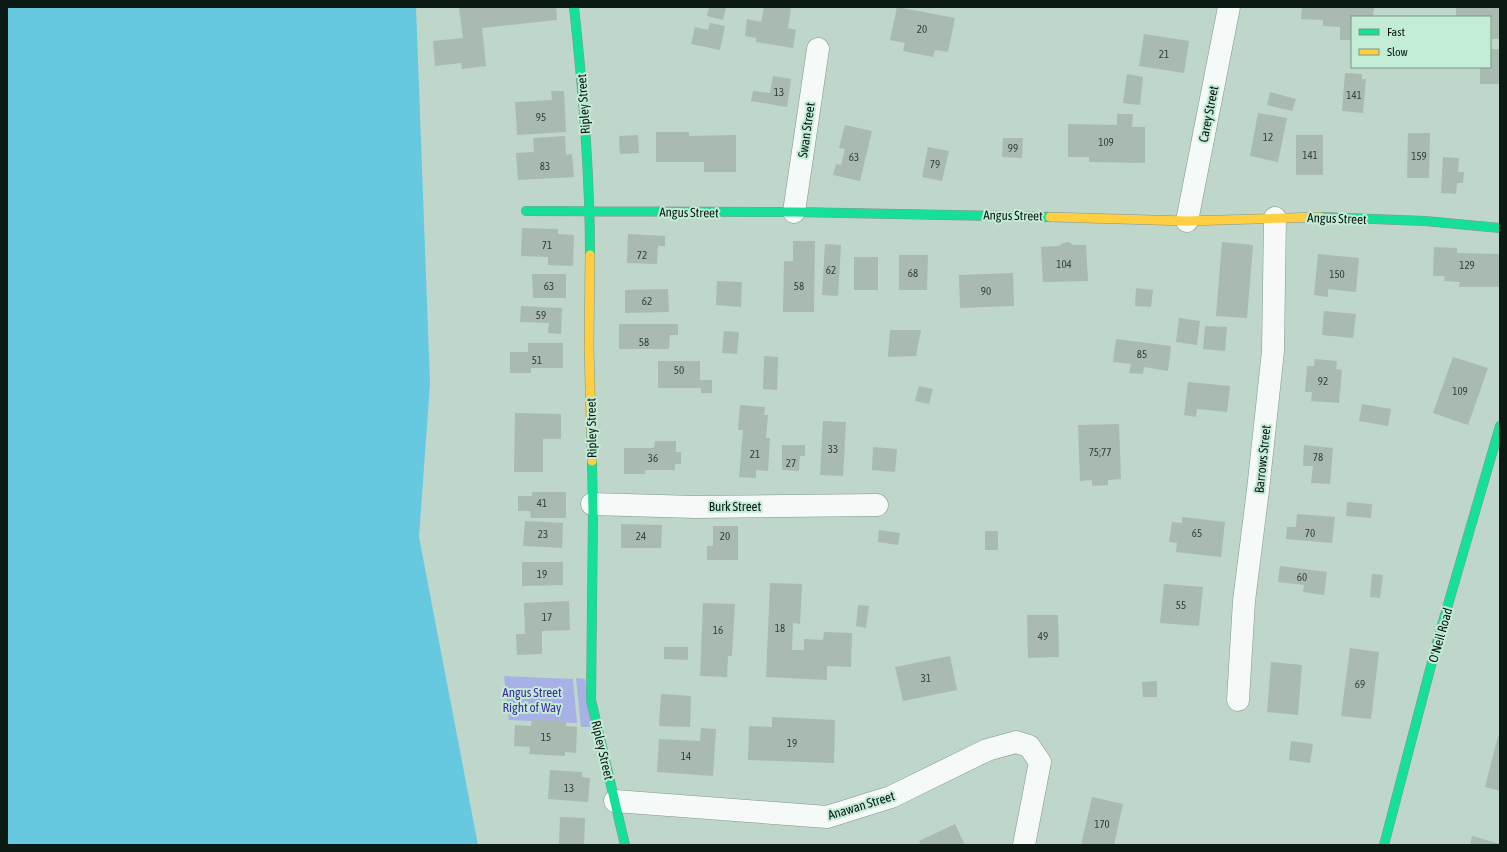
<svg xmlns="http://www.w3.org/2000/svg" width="1507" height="852" font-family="'Asap Condensed',sans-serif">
<rect width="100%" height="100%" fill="#bfd6ca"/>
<path fill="#a8b1e6" d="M504,676L573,679L577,723L509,720Z
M576,678L585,679L593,727H581Z"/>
<path fill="#66c9e0" d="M7,7H416L430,384L419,537L478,845H7Z"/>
<path fill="#a9bab1" d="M459,7H556L557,20L482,28L486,66L462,69L461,63L435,66L433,41L463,38Z
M709,7H726L723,20L707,16Z
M764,7H791L788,28L796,30L793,48L756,42V38L745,36L747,19L761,22Z
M897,7L955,18L948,52L935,50L933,57L903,51L905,43L890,40Z
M1302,7L1374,8L1373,17H1352V40H1340V27L1323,26V20L1301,19Z
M1456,7H1500V39H1492V18L1456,17Z
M710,23L725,26L720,50L691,44L695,27L708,30Z
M1144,34L1189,41L1184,73L1139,66Z
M1490,49H1500V84H1480V67H1490Z
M1345,73L1362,74V79H1366L1363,113L1342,111Z
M1127,74L1143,77L1140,105L1123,103Z
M773,76L791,79L787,107L751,101L753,91L770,93Z
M551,91H564L566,132L517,135L515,102L552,100Z
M1270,92L1296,99L1292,111L1267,105Z
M1258,113L1287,118L1278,162L1250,156Z
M1117,114H1133L1132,127H1145V163L1089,162V157H1068V124L1117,125Z
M845,125L872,131L860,181L833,175L836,164L841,165L845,149L839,148Z
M656,132H689V136L736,135V172H704V162H656Z
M1408,133H1430L1429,178H1407Z
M638,135L639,153L620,154L619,136Z
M1296,135H1323V175H1296Z
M565,136L566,155L572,154L574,177L518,180L516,153L534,152L533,138Z
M1003,138H1023L1022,158L1002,157Z
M928,147L949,151L942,181L922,177Z
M1443,157L1459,158L1458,172H1464L1463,183H1457L1456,194L1441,193Z
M522,228L558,229V234L574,235L573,266L548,265V257L521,256Z
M628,234L665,236V246H658L657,264L627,263Z
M793,241H815L814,312H783L784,261H793Z
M1069,242L1073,245H1086L1088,281L1043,282L1041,247L1059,246L1063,243Z
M1222,242L1253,245L1247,318L1216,316Z
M825,244L841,245L838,296L822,295Z
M1434,247L1457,248V253L1500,254V287H1459L1460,282L1444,281L1445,276H1433Z
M1318,254L1359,258L1356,292L1328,289V297L1314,295Z
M899,255H928L927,290H899Z
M854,257H878V290H854Z
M1013,273L1014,306L960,308L959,275Z
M532,274H566V298H533Z
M717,281L742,282L741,307L716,305Z
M1136,288L1153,290L1151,307L1135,306Z
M668,289L669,312L625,313V290Z
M521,306L562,308L561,334L548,333L549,323L520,322Z
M1324,311L1356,314L1353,338L1322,335Z
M1179,318L1200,321L1197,345L1176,342Z
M619,324H678V335H670L669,349H619Z
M1205,326L1227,327L1225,351L1203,349Z
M890,330H921L916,356L888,357Z
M724,331L739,332L737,354L722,353Z
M1116,339L1171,346L1168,371L1144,367L1143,374L1129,373L1131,364L1113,362Z
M528,343H563V368H531V373H510V352H528Z
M764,356L778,357L777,390L763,389Z
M1453,357L1488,368L1468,425L1433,413Z
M1315,359L1337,361L1336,369L1342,370L1339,403L1311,401L1312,392H1305L1307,366H1314Z
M658,361H700V380H712V393H701V388H658Z
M1188,382L1230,386L1227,412L1197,409L1196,417L1184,415Z
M919,386L933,389L929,404L915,401Z
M1362,404L1391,409L1388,426L1359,421Z
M740,405L765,407L764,415H768L766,438H770L768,471L756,470V478L739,477L743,430H738Z
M515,413L561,414V439H543V472H514Z
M823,421L846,422L843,476L820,475Z
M1119,424L1121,479L1108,480V485L1092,486V480L1080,481L1078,425Z
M655,441H676V452H681V464H675V470H645V474H624V448H654Z
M782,445H805V456H800L799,471L782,470Z
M1304,445L1333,448L1330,484L1311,483L1313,466H1303Z
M873,447L897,449L895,472L872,470Z
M532,492H566V518H531L530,511H518V496H532Z
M1347,502L1372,504L1371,518L1346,516Z
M1297,514L1335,517L1332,543L1286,539L1287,527H1296Z
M1182,517L1225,522L1221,557L1176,552L1177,543L1169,542L1172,522L1182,523Z
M525,521L563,523L562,548L523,546Z
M621,524L662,525L661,548H621Z
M713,526H738V560H707V546H713Z
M879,530L900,533L898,545L878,542Z
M985,531H998V550H985Z
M522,562H563V585L522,586Z
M1280,566L1327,572L1324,595L1303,592L1304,585L1278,582Z
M1372,574L1383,575L1380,598L1370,597Z
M770,583L802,584L800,624L793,623L792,650H804V639L823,640L824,632L852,633L851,667L827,666V680L766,677Z
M1164,584L1203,587L1199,626L1160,623Z
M569,601L570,630L542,631V654L517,655L516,634H525L524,603Z
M703,603L735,604L732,656H728L727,677L700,676Z
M858,605L869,606L866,628L856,626Z
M1027,615H1058L1059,657L1028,658Z
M664,647H688V660L664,659Z
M1350,648L1379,652L1371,719L1341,716Z
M950,656L957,690L903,701L895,667Z
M1271,662L1302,665L1298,715L1267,712Z
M1157,681V697H1143L1142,682Z
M661,694L691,696L690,727L659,726Z
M772,717L835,720L834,763L748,760L749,726L772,727Z
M532,720L566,721V726L577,727L576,753L565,752V756L529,754L530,747L514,746L515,725L531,726Z
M701,728L716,729L713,776L657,772L659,739L700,741Z
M1498,736L1500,737V791L1485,787Z
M1291,741L1313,744L1310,763L1289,760Z
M550,770L582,772V777L590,778L588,802L548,799Z
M1092,797L1123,804L1114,845H1081Z
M560,817L585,818L584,845H559Z
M955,824L965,845H921L919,841Z
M1472,836L1500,844V845H1470Z"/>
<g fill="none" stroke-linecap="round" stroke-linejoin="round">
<defs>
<path id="street" d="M794,212L818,49
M1187,221L1229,7
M592,504L695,507L877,505
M1238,700L1244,601L1258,490L1273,351L1275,218
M615,801L827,817L891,797L987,750L1016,742L1029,746L1040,762L1024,845"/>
<path id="fast" d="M574,7C583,89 590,172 590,255
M526,211L794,212L1050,217
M1320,217L1425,221L1500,228
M592,461L593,513L591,700L625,845
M1384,845L1438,639L1500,426"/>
<path id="slow" d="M1050,217L1187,221L1320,217
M590,255L589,347L592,461"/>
</defs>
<use href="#street" stroke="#84968d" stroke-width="23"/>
<use href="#fast" stroke="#84968d" stroke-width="10"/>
<use href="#slow" stroke="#84968d" stroke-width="10"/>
<use href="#street" stroke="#f5f9f7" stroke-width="22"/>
<use href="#fast" stroke="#16e098" stroke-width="9"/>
<use href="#slow" stroke="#ffcf43" stroke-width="9"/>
</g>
<g text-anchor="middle" stroke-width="4" stroke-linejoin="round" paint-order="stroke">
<g font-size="11" fill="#32423a">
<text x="922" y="33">20</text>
<text x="1164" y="58">21</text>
<text x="779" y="96">13</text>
<text x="1354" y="99">141</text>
<text x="541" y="121">95</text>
<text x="1268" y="141">12</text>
<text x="1106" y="146">109</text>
<text x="1013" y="152">99</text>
<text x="1310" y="159">141</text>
<text x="1419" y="160">159</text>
<text x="854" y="161">63</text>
<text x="935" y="168">79</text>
<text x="545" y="170">83</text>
<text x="547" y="249">71</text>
<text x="642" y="259">72</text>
<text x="1064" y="268">104</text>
<text x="1467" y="269">129</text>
<text x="831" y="274">62</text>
<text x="913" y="277">68</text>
<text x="1337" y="278">150</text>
<text x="549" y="290">63</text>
<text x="799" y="290">58</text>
<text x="986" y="295">90</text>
<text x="647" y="305">62</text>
<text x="541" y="319">59</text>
<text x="644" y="346">58</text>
<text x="1142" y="358">85</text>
<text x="537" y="364">51</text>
<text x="679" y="374">50</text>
<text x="1323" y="385">92</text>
<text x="1460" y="395">109</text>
<text x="833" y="453">33</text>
<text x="1100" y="456">75;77</text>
<text x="755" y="458">21</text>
<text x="1318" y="461">78</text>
<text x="653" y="462">36</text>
<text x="791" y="467">27</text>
<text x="542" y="507">41</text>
<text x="1197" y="537">65</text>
<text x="1310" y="537">70</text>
<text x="543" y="538">23</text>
<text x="641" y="540">24</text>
<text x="725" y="540">20</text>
<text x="542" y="578">19</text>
<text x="1302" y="581">60</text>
<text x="1181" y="609">55</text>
<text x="547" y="621">17</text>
<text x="780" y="632">18</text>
<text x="718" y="634">16</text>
<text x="1043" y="640">49</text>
<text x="926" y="682">31</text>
<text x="1360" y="688">69</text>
<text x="546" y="741">15</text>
<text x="792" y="747">19</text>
<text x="686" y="760">14</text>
<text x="569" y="792">13</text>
<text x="1102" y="828">170</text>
</g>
<g font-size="13" fill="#0b1a13" stroke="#c3ecd7">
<text transform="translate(583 104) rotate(-94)" y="5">Ripley Street</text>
<text transform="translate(1208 114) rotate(-79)" y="5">Carey Street</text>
<text transform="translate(806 130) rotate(-82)" y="5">Swan Street</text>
<text transform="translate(689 212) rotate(1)" y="5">Angus Street</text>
<text transform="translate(1013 215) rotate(1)" y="5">Angus Street</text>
<text transform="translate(1337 218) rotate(2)" y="5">Angus Street</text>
<text transform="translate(591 428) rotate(-91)" y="5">Ripley Street</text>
<text transform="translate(1262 459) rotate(-84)" y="5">Barrows Street</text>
<text x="735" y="511">Burk Street</text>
<text transform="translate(1440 635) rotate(-74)" y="5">O'Neil Road</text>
<text transform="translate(603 750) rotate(77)" y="5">Ripley Street</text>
<text transform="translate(861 805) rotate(-17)" y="5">Anawan Street</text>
</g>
<g font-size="13" fill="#4029a4" stroke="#c3ecd7">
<text x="532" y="697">Angus Street<tspan x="532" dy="15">Right of Way</tspan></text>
</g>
</g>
<rect width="1507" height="852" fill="none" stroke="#0b1a13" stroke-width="16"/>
<rect x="1351" y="16" width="140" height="52" fill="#c3ecd7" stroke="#799889"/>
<rect x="1359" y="29" width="20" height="6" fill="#16e098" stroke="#799889"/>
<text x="1387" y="36" font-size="12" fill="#0b1a13">Fast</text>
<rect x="1359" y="49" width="20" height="6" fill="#ffcf43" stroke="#799889"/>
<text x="1387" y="56" font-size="12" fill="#0b1a13">Slow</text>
</svg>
